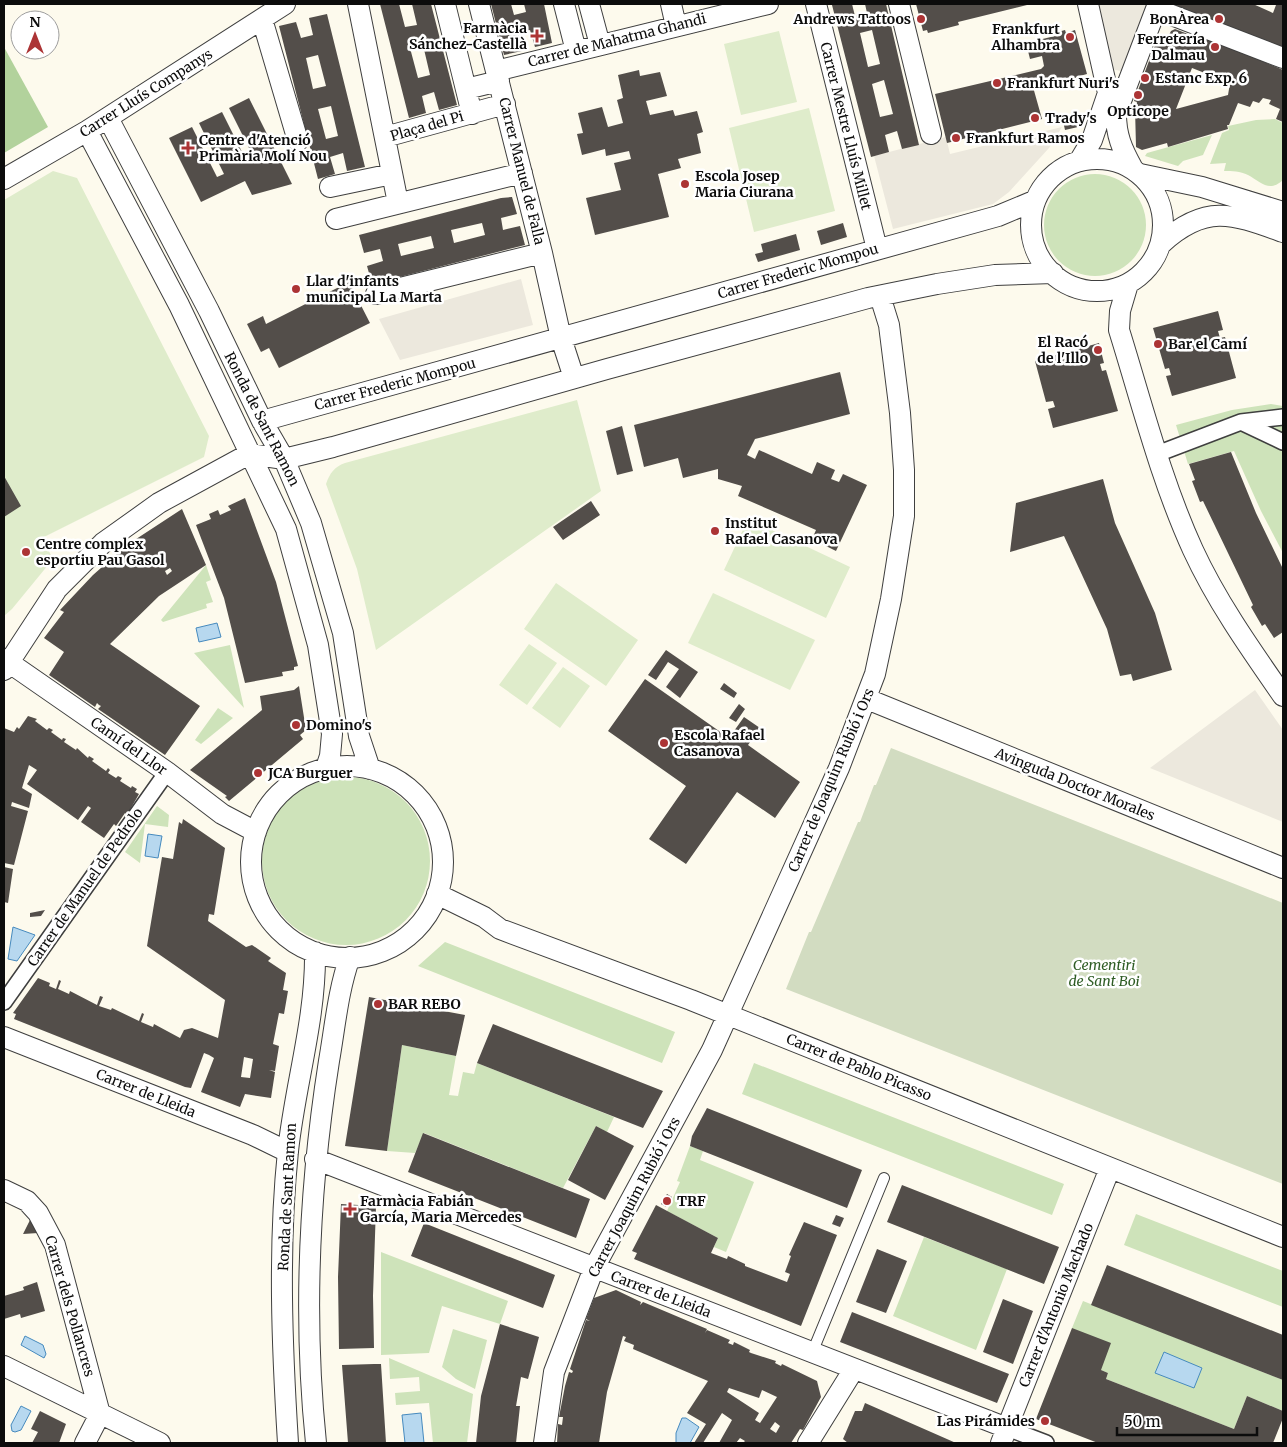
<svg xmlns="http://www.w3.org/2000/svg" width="1287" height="1447" font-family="Merriweather,serif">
<rect width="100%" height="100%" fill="#fdfaed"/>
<path fill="#cee3ba" d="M1275,119L1283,123V180C1269,193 1261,182 1248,175C1240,171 1232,171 1224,171L1226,163L1210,164L1222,133L1229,130L1228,126L1256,120Z
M1212,135L1203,155L1183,161L1178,166L1145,156L1147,153Z
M1044 225a51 51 0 1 1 102 0a51 51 0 1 1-102 0Z
M1271,404L1283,406V553L1261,511L1234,451L1188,464L1176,425L1232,410Z
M206,565L211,580L206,582L213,602L206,604L207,608L163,622L161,620Z
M230,645L244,708L194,653Z
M218,708L233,718L201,744L195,740Z
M262 861a84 84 0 1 1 168 0a84 84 0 1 1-168 0Z
M157,806L169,815L168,827L145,824L140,863L125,852Z
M445,942L675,1032L662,1063L418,966Z
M402,1045L456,1056L449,1095L458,1096L463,1072L474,1074L477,1063L614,1117L607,1132L596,1126L563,1188L424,1133L415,1153L387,1151Z
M754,1063L1064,1184L1052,1215L742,1094Z
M690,1146L703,1151L700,1160L754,1182L726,1252L714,1247L718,1238L667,1211L680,1182L677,1181Z
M1136,1214L1283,1271V1307L1124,1245Z
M924,1237L1007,1269L976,1350L893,1316Z
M381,1252L508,1301L500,1324L442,1306L429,1353L381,1355Z
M1083,1301L1283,1380V1411L1247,1396L1234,1429L1106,1379L1108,1373L1101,1370L1072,1328Z
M453,1329L487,1340L475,1389L456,1379L442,1367Z
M389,1358L473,1394L467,1443H433L429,1403L396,1405L395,1393L420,1391L419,1377L390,1379Z"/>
<path fill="#b2d29c" d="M4,47L48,127L4,153Z"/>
<path fill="#d2dcc1" d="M891,748L1283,903V1184L786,989L809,932H811L858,822H860L874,785H876Z"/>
<path fill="#dfeccb" d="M779,31L797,102L741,115L724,44Z
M809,108L835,211L754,232L729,128Z
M53,171L77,178L209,436L204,457L42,538L53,559L12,609L4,616V200Z
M577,400L601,491L376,650L357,569L326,484C330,473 334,467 345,463Z
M748,519L850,567L826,618L724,570Z
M556,583L638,640L606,686L524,629Z
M713,593L815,640L790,690L688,643Z
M529,644L557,663L527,705L499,685Z
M563,667L590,686L560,728L532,708Z"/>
<path fill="#ece8dd" d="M1093,4H1146L1147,10L1124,70L1121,71L1110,69Z
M1062,127L1049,148L1009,192L993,204L893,229L874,156L946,137L950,154Z
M521,279L533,325L400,360L379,319Z
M1255,690L1283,730V822L1150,768Z"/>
<path fill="#b7d8ef" stroke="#468abe" d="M217,623L221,637L199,642L196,628Z
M148,834L162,836L158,858L145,856Z
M13,927L35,935L17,961L8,959Z
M25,1336L43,1345L46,1354L44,1358L21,1345Z
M1164,1352L1202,1368L1194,1388L1155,1373Z
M21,1406L31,1411L21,1430L15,1432L12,1431L11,1425Z
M421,1413L424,1443H405L402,1415Z
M682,1418H686L699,1427L690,1443H676V1433Z"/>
<path fill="#534e4a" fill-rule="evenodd" d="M380,4H399L405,27L417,25L412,4H431L457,105L439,110L434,92L422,96L426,113L409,118ZM423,45L430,75L418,78L410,48Z
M491,4H511L514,15L526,12L524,4H544L552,43L535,47L530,30L518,33L522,51L504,55Z
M852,4L855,16L867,13L865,4H886L919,145L902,149L897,131L885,135L889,152L871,157L832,5ZM872,30L880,64L868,67L860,33ZM884,80L893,114L880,117L872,84Z
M916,4H1031L958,22L959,25L928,33L927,30L923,31Z
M1171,4H1253L1273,13L1276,5L1272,4H1283V47Z
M327,14L365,167L347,171L343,153L330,157L335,174L318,179L279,26L296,22L301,38L313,35L309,18ZM318,55L326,86L313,89L306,58ZM331,106L338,136L326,139L318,109Z
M1175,29L1206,41L1207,37L1283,70V122L1276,119L1280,109L1269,104L1271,100L1263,98L1259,103L1253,101L1250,107L1238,103L1229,125H1227L1228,129L1168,147L1167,143L1142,150L1136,147L1135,108L1137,102L1134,101L1158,37L1165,34L1169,35L1171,31ZM1192,68L1230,83L1228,95L1176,109Z
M1065,30L1066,33L1075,30L1087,74L1076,77L1077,81L1063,84L1062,80L1033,87L1042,119L947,143L935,94L1041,69L1044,66L1042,56L1030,59L1026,43L1055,36L1054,33Z
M639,70L640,76L660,72L667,96L646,101L650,115L673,110L675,116L697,111L703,132L697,134L701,153L678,159L681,168L658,174L669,217L595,235L586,198L621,190L614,163L631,159L629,151L606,156L605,149L582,155L577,134L583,133L578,113L602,107L608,127L623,123L617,100L623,98L618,75Z
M249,98L292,184L252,195L245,181L201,202L169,138L192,127L217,177L224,174L199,123L222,112L247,162L254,158L229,108Z
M1076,118L1078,127L1065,130L1063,121Z
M512,197L517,214L501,218L503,230L520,226L525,245L372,284L367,266L383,261L380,249L364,253L359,235L501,198ZM482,223L485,235L454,243L451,230ZM431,236L434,248L401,256L398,244Z
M843,223L847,237L821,245L817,231Z
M796,234L800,250L758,262L755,254L763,252L761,244Z
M349,282L370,323L279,368L269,348L261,352L247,324L263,316L266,324Z
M1218,311L1223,330L1218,331L1220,338L1225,337L1236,378L1172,396L1166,376L1171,375L1169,368L1165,369L1153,328Z
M1099,343L1104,363L1100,364L1102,371L1106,370L1118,411L1053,428L1048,409L1055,407L1053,401L1046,402L1035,361Z
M840,372L850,414L755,439L747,455L755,459L759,450L812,474L817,462L835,470L831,479L839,482L843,474L867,485L836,551L812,539L816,530L738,496L742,486L718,479V469L683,478L678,458L644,467L634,425Z
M622,426L633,471L617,475L606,431Z
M1231,452L1256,513L1283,569V632L1274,638L1265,624L1262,626L1251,607L1253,605L1203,501L1200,502L1192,481L1195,480L1189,464Z
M4,476L21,506L4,517Z
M1103,479L1115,523L1155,613L1172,670L1133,681L1131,674L1120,676L1107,629L1064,536L1010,552L1016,503Z
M245,498L276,582L298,666L294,667V670L282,672L283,676L245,683L224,598L196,525L211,519L209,514L218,510L220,515L231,510L228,506Z
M591,501L600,515L563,540L553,527Z
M182,509L206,565L159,596L110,644L200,706L165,755L98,709L101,706L99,705L97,703L95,707L49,675L64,652L44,638L64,612L60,610L93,575L127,545ZM170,568L172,571L167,575L165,571Z
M666,650L698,672L680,698L666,687L679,669L668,662L656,680L648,675Z
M645,679L729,738L744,717L760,728L748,745L800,782L775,818L737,792L686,864L649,839L686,786L608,731Z
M724,683L737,693L734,698L720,689Z
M299,686L306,730L300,735L303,739L229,801L225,797L227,796L190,770L262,710L260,696L294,690Z
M739,704L745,709L736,722L729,718Z
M28,716L37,719L35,721L47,730L49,728L53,730L51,732L62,740L63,738L66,739L64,742L76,750L77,748L88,758L89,756L94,759L92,761L106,771L108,768L110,770L108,773L116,778L118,776L122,778L120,781L131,788L132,786L137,789L135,792L139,794L127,815L125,813L116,826L114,824L104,838L81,822L91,808L88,806L78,820L27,784L37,770L29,765L22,788L32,794L29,808L12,802L11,806L28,811L14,865L4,863V728L14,732L17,727L19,729Z
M183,819L225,848L214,915L209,914L208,921L246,947L252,945L271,958L268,961L286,973L283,990L288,991L284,1014L279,1013L273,1044L279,1046L275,1071L269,1070L275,1072L271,1098L245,1094L240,1107L201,1092L214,1058L209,1055L204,1053L191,1088L185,1087L14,1019L16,1014L13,1013L38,978L50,983L49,986L56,989L59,980L61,981L58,989L69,994L70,991L97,1005L100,996L103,997L99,1006L111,1010L112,1008L139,1021L142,1013L144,1014L141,1022L153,1027L154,1024L180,1038L184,1030L192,1028L218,1038L225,1000L147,946L162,857L173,859L179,822L182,824ZM244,1057L253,1059L250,1078L241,1077Z
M4,867L13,869L8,903L4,902Z
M45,910L41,916L30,917V913Z
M369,997L465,1015L456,1056L402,1045L387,1151L345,1146Z
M493,1024L663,1091L643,1128L477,1063Z
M707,1108L862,1170L847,1208L690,1146L692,1136Z
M596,1126L634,1146L605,1200L568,1180Z
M423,1133L590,1199L576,1238L408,1172Z
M902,1185L1059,1247L1044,1284L887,1222Z
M667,1194L672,1197L666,1207L661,1204Z
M341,1204L376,1206L373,1296L374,1348L339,1349L338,1277Z
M656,1205L718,1238L711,1253L727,1259L728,1256L745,1264V1266L787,1282L790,1274L785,1272L791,1256L789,1255L804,1222L837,1235L801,1326L634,1259L637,1253L632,1251Z
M836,1215L844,1218L840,1227L832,1224Z
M30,1220L38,1233L23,1234Z
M424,1223L555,1275L543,1308L411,1256Z
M877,1249L907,1261L886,1313L856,1302Z
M1107,1265L1283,1335V1380L1091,1305Z
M37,1282L45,1311L21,1318L20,1314L4,1319V1296L24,1290L23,1287Z
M616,1290L641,1302L640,1305L643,1302L707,1329L705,1333L707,1330L730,1340L728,1343L733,1345L734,1342L750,1350L749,1352L751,1353L776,1361L775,1363L781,1366L782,1364L817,1381L821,1397L803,1430L800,1429L791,1443H743L745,1441L740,1438L736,1443H719L732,1420L722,1413L703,1443H694L706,1424L687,1413L708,1381L633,1349L634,1345L624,1341L626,1337L623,1336L607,1392L599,1443H557L558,1424L562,1425L563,1417H559L565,1386L569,1372L572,1373L573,1371L570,1369L586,1320L590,1321L586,1319L594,1298ZM729,1388L759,1398L762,1390L777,1397L760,1423L755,1420L759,1413L727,1392ZM775,1422L780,1426L776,1433L770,1429Z
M1003,1299L1033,1311L1013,1364L983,1352Z
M852,1312L1009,1374L997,1403L840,1342Z
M500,1324L539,1337L528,1379L521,1377L516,1406H520L516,1443H476L481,1396Z
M1072,1328L1111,1343L1101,1370L1108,1373L1106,1379L1234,1429L1247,1396L1283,1411V1418L1273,1443H1098L1036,1419Z
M374,1364H381L386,1443H348L342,1365Z
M865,1403L956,1443H848L843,1439L855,1411H862Z
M40,1411L66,1424L59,1443H32L38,1432L31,1429Z"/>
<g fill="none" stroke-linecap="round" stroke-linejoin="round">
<defs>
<path id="service" d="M812,1353L884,1178"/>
<path id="pedestrian" d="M1241,422L1283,442
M1157,454L1241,422L1283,417
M4,1002L167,772
M1007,1428L1046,1443"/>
<path id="minor" d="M358,4L398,203
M445,4L472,114
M479,4L542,253L561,338L574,378
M564,4L576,51
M589,4L600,45
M671,4L676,26
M816,4L877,249
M899,4L931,134
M1156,9L1283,58
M262,19L298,141
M496,71L768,4
M466,89L499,81
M108,118L209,311L262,421L284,459L311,523L343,633L359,736L370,769
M87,131L179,305L286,529L318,645L332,734L330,756L326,768
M385,137L505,104
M1031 225a66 66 0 1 1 132 0a66 66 0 1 1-132 0Z
M1080,160L1092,140L1108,93L1088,4
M1132,167C1122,149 1116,135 1116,114L1156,9
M1140,174L1202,187L1283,212
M4,179L87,131L285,4
M330,187L392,174
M336,219L522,173
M1162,243C1206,203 1233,214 1283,232
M1128,284L1120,311L1119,330C1142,404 1161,480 1193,550C1217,602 1251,650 1283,696
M376,294L542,253
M262,421L998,216L1034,201
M4,659L167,772L222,814L256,832
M4,670L57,589L103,543L159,503L249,454L284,459L333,447L607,369L868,298L937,284L995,275L1053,273
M867,699L1283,868
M251 862a96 96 0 1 1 192 0a96 96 0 1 1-192 0Z
M437,894L484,917L500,929L691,1000L1283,1237
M4,1037L253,1135L288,1152
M315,1159L1007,1428
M4,1190L27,1201L38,1213L55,1245L100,1414
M4,1366L160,1443
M85,1443L100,1414
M288,1443C282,1347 278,1248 288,1151C295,1085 316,1019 315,952
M316,1443C303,1316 309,1188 329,1061C335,1027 338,990 350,957
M544,1443L554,1372L594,1268L712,1050L839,768L875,674L891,599L904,516V470L900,413L889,325L880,296
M808,1443L854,1369
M1001,1443L1110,1168"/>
</defs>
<use href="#service" stroke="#3f3f3f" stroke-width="12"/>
<use href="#pedestrian" stroke="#3f3f3f" stroke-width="18"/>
<use href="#minor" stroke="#3f3f3f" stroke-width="22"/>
<use href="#service" stroke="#fff" stroke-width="10"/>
<use href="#pedestrian" stroke="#fff" stroke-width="15"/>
<use href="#minor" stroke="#fff" stroke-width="20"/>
</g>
<g fill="#ac3435" stroke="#fff" stroke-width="2">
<circle cx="921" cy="19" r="5"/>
<circle cx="1219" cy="19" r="5"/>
<path d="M534.5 28.5h5v5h5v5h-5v5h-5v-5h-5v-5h5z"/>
<circle cx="1070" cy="37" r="5"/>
<circle cx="1215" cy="47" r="5"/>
<circle cx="1145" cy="78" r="5"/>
<circle cx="997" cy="83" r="5"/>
<circle cx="1138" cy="95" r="5"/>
<circle cx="1035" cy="118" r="5"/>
<circle cx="956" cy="138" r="5"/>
<path d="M185.5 140.5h5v5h5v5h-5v5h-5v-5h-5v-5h5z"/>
<circle cx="685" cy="184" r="5"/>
<circle cx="296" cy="289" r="5"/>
<circle cx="1158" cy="344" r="5"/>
<circle cx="1098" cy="350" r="5"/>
<circle cx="715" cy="531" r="5"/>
<circle cx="26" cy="552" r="5"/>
<circle cx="296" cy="725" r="5"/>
<circle cx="664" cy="743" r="5"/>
<circle cx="258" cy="773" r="5"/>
<circle cx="378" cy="1004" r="5"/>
<circle cx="667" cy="1201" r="5"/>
<path d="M347.5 1201.5h5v5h5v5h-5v5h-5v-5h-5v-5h5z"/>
<circle cx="1045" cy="1421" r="5"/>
</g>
<g text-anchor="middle" stroke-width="5" stroke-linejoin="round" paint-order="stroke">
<g font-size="14" font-weight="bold" fill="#0c0c0c" stroke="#fff" text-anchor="start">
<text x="911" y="24" text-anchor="end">Andrews Tattoos</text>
<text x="1209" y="24" text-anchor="end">BonÀrea</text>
<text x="527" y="33" text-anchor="end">Farmàcia<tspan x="527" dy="16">Sánchez-Castellà</tspan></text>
<text x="1060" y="34" text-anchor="end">Frankfurt<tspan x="1060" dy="16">Alhambra</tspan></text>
<text x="1205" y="44" text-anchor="end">Ferretería<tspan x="1205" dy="16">Dalmau</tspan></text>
<text x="1155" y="83">Estanc Exp. 6</text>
<text x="1007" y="88">Frankfurt Nuri's</text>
<text x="1138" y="116" text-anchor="middle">Opticope</text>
<text x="1045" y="123">Trady's</text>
<text x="966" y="143">Frankfurt Ramos</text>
<text x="199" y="145">Centre d'Atenció<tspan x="199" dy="16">Primària Molí Nou</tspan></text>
<text x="695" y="181">Escola Josep<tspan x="695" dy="16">Maria Ciurana</tspan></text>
<text x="306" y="286">Llar d'infants<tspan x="306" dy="16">municipal La Marta</tspan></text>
<text x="1088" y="347" text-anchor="end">El Racó<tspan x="1088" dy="16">de l'Illo</tspan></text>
<text x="1168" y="349">Bar el Camí</text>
<text x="725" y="528">Institut<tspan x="725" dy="16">Rafael Casanova</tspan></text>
<text x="36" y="549">Centre complex<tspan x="36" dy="16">esportiu Pau Gasol</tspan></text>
<text x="306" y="730">Domino's</text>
<text x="674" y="740">Escola Rafael<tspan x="674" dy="16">Casanova</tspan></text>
<text x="268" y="778">JCA Burguer</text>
<text x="388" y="1009">BAR REBO</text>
<text x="360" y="1206">Farmàcia Fabián<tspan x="360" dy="16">García, Maria Mercedes</tspan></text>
<text x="677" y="1206">TRF</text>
<text x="1035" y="1426" text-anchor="end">Las Pirámides</text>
</g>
<g font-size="14" fill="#0c0c0c" stroke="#fff">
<text transform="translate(617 40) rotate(-14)" y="5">Carrer de Mahatma Ghandi</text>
<text transform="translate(146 93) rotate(-32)" y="5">Carrer Lluís Companys</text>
<text transform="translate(427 126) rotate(-16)" y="5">Plaça del Pi</text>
<text transform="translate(846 126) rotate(76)" y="5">Carrer Mestre Lluís Millet</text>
<text transform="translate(522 171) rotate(76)" y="5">Carrer Manuel de Falla</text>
<text transform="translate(798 271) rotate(-16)" y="5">Carrer Frederic Mompou</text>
<text transform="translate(395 384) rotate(-15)" y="5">Carrer Frederic Mompou</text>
<text transform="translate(262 419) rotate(63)" y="5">Ronda de Sant Ramon</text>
<text transform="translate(129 746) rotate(35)" y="5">Camí del Llor</text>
<text transform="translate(831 780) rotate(-67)" y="5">Carrer de Joaquim Rubió i Ors</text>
<text transform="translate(1075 784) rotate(22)" y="5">Avinguda Doctor Morales</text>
<text transform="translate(85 887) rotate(-55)" y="5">Carrer de Manuel de Pedrolo</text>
<text transform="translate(859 1067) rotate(22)" y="5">Carrer de Pablo Picasso</text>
<text transform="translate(146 1093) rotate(22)" y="5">Carrer de Lleida</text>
<text transform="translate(287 1197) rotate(-87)" y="5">Ronda de Sant Ramon</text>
<text transform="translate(634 1197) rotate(-62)" y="5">Carrer Joaquim Rubió i Ors</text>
<text transform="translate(661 1294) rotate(21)" y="5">Carrer de Lleida</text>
<text transform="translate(1056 1305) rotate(-68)" y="5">Carrer d'Antonio Machado</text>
<text transform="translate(70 1306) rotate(74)" y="5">Carrer dels Pollancres</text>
</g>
<g font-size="14" font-style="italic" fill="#2e5c24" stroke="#fff">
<text x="1104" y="970">Cementiri<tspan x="1104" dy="16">de Sant Boi</tspan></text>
</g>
</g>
<rect width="1287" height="1447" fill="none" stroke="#0c0c0c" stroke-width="10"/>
<g transform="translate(35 35)"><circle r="24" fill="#ffffff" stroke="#9e9e9e"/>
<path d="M0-4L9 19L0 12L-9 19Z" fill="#ac3435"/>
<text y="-8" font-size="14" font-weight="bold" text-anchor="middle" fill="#0c0c0c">N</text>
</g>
<path d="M1117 1427v8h140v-8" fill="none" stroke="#0c0c0c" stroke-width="2.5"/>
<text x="1124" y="1427" font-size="15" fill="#0c0c0c" stroke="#ffffff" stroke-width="4" paint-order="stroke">50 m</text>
</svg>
